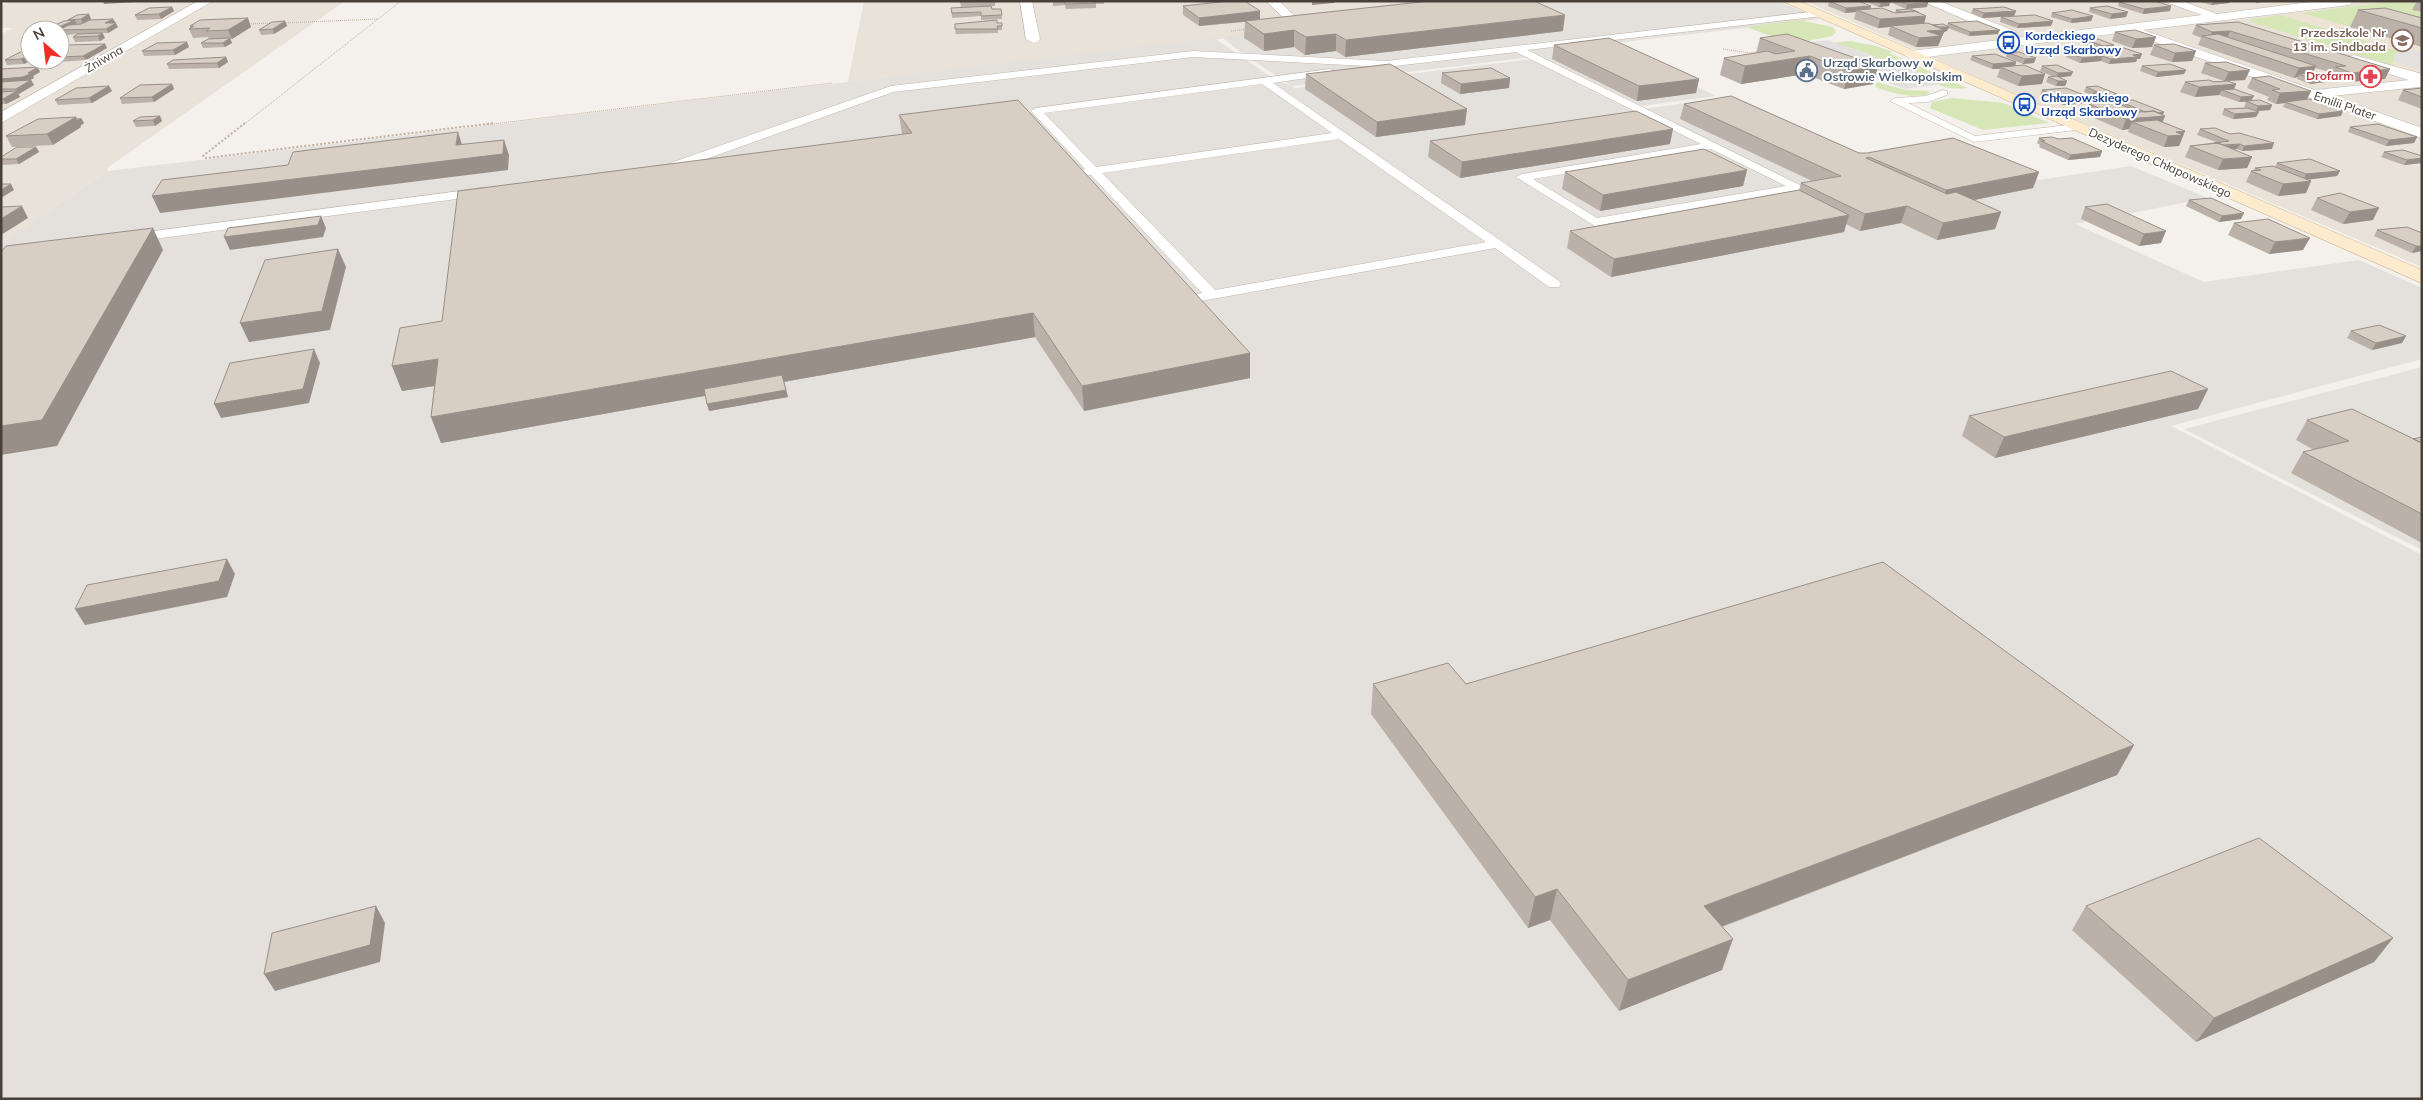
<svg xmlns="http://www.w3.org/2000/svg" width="2423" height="1100" font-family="Mulish,sans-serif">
<rect width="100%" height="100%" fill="#f4f0eb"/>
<path fill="#e8e2d9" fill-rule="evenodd" d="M11,1H345L107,168L108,171L1,244V34L13,28H1V6ZM30,30H60V60H30Z
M864,1H1545L848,82Z
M1805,1H2422V267L2011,92Z"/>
<path fill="#e4e0dc" d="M1545,1H1778L1820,19L1606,44L1716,96L1642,106L1540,56L1292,86L1240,52L1222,37Z
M1214,38L1271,77L1296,88L1533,59L1637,110L1733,96L1875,161L1965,147L2039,180L2131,166L2208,198L2075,224L2204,282L2359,260L2422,288V359L2171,426L2422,555V1099H1V244L108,171Z
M2422,367V550L2184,429Z"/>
<path fill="#ede3d5" d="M2397,1H2422V74L2251,22V19Z"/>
<path fill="#d6e6b6" d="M2397,1H2422L2413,10L2422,13V24L2350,27L2302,13Z
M2281,15L2397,51L2392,65L2251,22V19Z
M1799,20L1833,27L1836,32L1832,36L1793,44L1746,27Z
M1850,41L1876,46L1893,52L1889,53L1967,88C1955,89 1947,89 1937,84L1947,83L1848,47L1830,43Z
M1877,82L1905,90L1928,91L1930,94C1911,99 1893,93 1875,87Z
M1952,98L2004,103L2049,123L1983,130L1930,108L1932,102Z"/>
<path fill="#e3e1df" d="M1827,40L1948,83L1905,89L1783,45Z
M2410,49L2422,52V71L2393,61L2397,51Z"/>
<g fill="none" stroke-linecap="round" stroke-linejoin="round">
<defs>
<path id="lane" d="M1819,11L1823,14L1822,16L1527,50L1804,187L1798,191L1595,226L1516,177L1522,174L1701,144L1516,52L1386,67L1193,57L893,92L678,169L666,171L660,168L662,166L891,86L1193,51L1386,61ZM1711,149L1786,186L1597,218L1533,179Z
M1330,69L1333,70V74L1273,83L1559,281L1561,284L1559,287H1549L1495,248L1201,301L1196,300L1194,297L1196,294L1202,293L1091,175L1082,174L1080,172L1085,169L1031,111L1036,108ZM1262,84L1332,133L1096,167L1044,113ZM1339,139L1486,242L1215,290L1102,173Z
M1943,90L1947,91V95L1928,102L1908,103L1975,136L2076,124L2081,127L2076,130L1974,142L1890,101L1895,98L1926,96Z
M483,188L489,192L487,195L131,242L125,238L131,234Z"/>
<path id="street" d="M198,1H213L1,123V112Z
M1020,1H1032L1040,39L1038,42L1033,43L1026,39Z
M1266,1H1279L1303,24L1301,27H1293Z
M1922,1H1939L2015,31L2016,34L2015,37H2005Z
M2163,1H2182L2217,14L2317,1H2355L2349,5L2143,30L2315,90L2409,80L2349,62L2347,59L2349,56L2354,55L2422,74V87H2419L2332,96L2422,128V138L2127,32L1911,59L1904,55L1911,51L2202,15Z"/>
<path id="secondary" d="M1782,1H1799L2422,270V283Z"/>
</defs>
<use href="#lane" stroke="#c0b7ad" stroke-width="1"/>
<use href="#street" stroke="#c0b7ad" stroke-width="1"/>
<use href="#secondary" stroke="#d2bd9c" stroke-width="1"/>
<path stroke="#c1b19f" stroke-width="1" stroke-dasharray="1 1" stroke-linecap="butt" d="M282,23L378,19
M247,24L273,23
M2331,28L2351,34
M2339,28L2357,34
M2343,28L2372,37L2381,36
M1231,31L1248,29
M1723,49L1750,53L1759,52
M243,125L401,1
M484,125L832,83"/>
<path stroke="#c1b19f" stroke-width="2" stroke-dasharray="2 2" stroke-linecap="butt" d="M245,123L203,156L206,158L495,123"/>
<use href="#lane" fill="#fff" fill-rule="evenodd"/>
<use href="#street" fill="#fff" fill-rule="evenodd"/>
<use href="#secondary" fill="#fcebcd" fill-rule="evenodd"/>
</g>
<path fill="#bbb1a8" d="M960,1H995V6L961,7Z
M1053,1H1104V4H1096V8L1066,9L1065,5L1053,6Z
M1829,1L1895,13L1896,10L1918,13L1924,23L1947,26L1948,23L1998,34L1969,36L1948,28L1947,31L1944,32L1938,46L1916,47L1888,35L1890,27L1878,28L1854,19L1856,12L1845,13L1828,6Z
M1869,1H1924L1927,7L1906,9L1890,2L1889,6L1879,7L1869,3Z
M2197,1H2230L2229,3L2211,5Z
M2417,1H2422V12L2412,10Z
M2119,2L2170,11L2143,14L2118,6Z
M1183,6L1260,19L1563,31L1345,57L1336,51L1305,55L1294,47L1264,51L1244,38L1245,22L1199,26L1183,15Z
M172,7L174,11L161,19L137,20L135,15Z
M951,8L1001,9L1002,19L981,20V16L952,18Z
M2090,8L2126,17L2110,19L2089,12Z
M1973,9L2016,11L2014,16L1982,18L1971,13Z
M2358,10L2422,18V47L2350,27Z
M2052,13L2093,16L2091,21L2071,23L2051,17Z
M2001,17L2051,26L2017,28L2000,22Z
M91,19L89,20L113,19L118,27L108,33H103L105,38L100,41L75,42L73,37L78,34L67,35V36L60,40V30H53L51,27L69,21L68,20Z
M285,21L287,26L274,34L261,35L259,30Z
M2238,22L2385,79L2348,82L2331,77L2333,73L2315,68L2313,73L2325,82L2310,84L2297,79L2298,77L2294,78L2198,45L2201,38L2192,34L2196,25Z
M1002,23V30H998V33L956,34L955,29Z
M190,26L251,27L232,39H230L232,43L225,47L203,48L201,43L209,39L208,37L193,38L189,29L190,28Z
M2115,32L2156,37L2152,47L2132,48L2112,41Z
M1760,38L1878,66L1873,84L1844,89L1805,74L1741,84L1720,75L1724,58L1756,53Z
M2087,40L2114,45L2113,49L2140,59H2137L2136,62L2109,64L2101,61L2080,63L2066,57L2068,52L2099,50L2085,44Z
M105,44L107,48L86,60L58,62L57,60H60V48Z
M1554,45L1699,79L1696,93L1637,101L1552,59Z
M2154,45L2196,51L2192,61L2172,62L2150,55Z
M189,47L175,55L144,56L142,51Z
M30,48V60H32L24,64L7,65L5,60Z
M2007,52L2034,63L2023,64L2006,57Z
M1972,56L2016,62L2015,66L2042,84L2018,86L1997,77L2000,69H1992L1970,60Z
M226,57L228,62L219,68L169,69L167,64Z
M2226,62L2245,80L2228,81L2236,84L2234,89L2252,101L2272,105L2270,110L2257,111L2256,117L2233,119L2222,115L2224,109L2246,108L2244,107L2246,102H2239L2219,95L2195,97L2180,92L2185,82L2224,81L2201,73L2205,63Z
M2042,66L2071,76L2059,77L2067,81L2065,86H2056L2046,82L2048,77H2054L2040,71Z
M2142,66L2186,70L2184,74L2156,77L2140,71Z
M1,69L40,72L33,76L34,78L29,80H31L34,85L18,94L20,97L6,104H1Z
M1442,73L1510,78L1509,88L1460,94L1441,83Z
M1306,74L1465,125L1376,137L1305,89Z
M2252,78L2311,91L2307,99L2341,116L2317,119L2283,107L2285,103L2276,104L2267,100L2269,97L2247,88Z
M172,84L174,89L154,102L122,104L120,98Z
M109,86L112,91L92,103L58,105L55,100Z
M2086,87L2115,99L2099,101L2091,98L2092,95L2084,92Z
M2422,88V109L2398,100L2403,90Z
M2042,90L2089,97L2088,103L2063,105L2040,95Z
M2119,101L2164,112L2163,115V122L2185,131L2179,146L2164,147L2128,132L2129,129L2122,130L2085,114L2089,104H2118Z
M1684,104L1859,153L2039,172L2033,188L1974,200L2001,212L1995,229L1937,240L1901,223L1860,231L1846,224L1844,232L1611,277L1567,248L1570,231L1799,190L1801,183L1812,181L1680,119Z
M899,115L1250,353V378L1084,411L1035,337L784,382L788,397L709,411L705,396L441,443L431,417L434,386L402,391L392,366L442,321L902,134Z
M160,116L162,121L155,126L136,127L133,121Z
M76,117V118H81L84,123L80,126L81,127L53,145L12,147L6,136Z
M2350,127L2417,137L2414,143L2386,146L2348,132Z
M2200,129L2272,149L2242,151L2237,149L2235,150L2252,157L2247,168L2218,170L2185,157L2190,146L2216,142L2197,135Z
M2039,138L2058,139L2102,151L2100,157L2068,160L2039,147L2040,145L2037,143Z
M1430,141L1670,144L1460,178L1428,157Z
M36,147L39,152L19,164L1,165V157Z
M2384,152L2422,156V163L2404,165L2381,157Z
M2277,163L2340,171L2337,176L2307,180L2311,181L2306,193L2278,196L2246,182L2251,171H2253L2255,168L2275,167Z
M1747,170L1743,186L1600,211L1562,189L1565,172Z
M2317,198L2373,220L2343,224L2311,210Z
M2189,200L2241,219L2219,222L2186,206Z
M2107,204L2161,243L2139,246L2081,219L2085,207Z
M2234,223L2303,250L2269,254L2228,235Z
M2407,227L2422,251L2412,253L2374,236L2377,230Z
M2351,331L2406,336L2402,343L2372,350L2347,338Z
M2208,389L2198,409L1995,458L1962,436L1969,416Z
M2307,420L2413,439L2422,437V543L2291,473L2303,452L2314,450L2296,440Z
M1373,684H1466L2134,745L2117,775L1722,927V970L1619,1011L1550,920L1528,928L1371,714Z
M2086,906L2393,938L2374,962L2196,1042L2072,930Z"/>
<path fill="#989088" d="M103,1H151L104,4Z
M1312,1H1335L1334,3L1312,5Z
M2213,1H2230L2229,3L2211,5Z
M2257,1H2268L2256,3Z
M1890,2L1889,6L1879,7L1881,3Z
M1928,3L1927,7L1906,9L1907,4Z
M1871,6L1870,11L1857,10L1856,12L1845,13L1846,8Z
M2171,6L2170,11L2143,14L2144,9Z
M172,7L174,11L161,19L159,14Z
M1260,11V20L1199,26V18Z
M2016,11L2014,16L1982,18L1984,13Z
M2128,12L2126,17L2110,19L2112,14Z
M89,14L91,19L83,24L81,19Z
M1565,15L1563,31L1345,57L1346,40Z
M1926,16L1924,25L1890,26V27L1878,28L1880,19Z
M2093,16L2091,21L2071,23L2072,19Z
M248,18L251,27L232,39L228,30Z
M113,19L118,27L108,33L105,23Z
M75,20L77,25L60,30L59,27Z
M285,21L287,26L274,34L273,29Z
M2053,21L2051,26L2017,28L2019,24Z
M1949,27L1947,31L1944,32L1938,46L1916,47L1919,38L1927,31L1934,28Z
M1294,30V47L1264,51V34Z
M2000,30L1998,34L1969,36L1970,32Z
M65,31L67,36L60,40V34Z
M2230,31L2226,40L2210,38L2212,32Z
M102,33L105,38L100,41L98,36Z
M1336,34V51L1305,55L1306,37Z
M2156,37L2152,47L2132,48L2136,39Z
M230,38L232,43L225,47L223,43Z
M187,42L189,47L175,55L173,50Z
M105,44L107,48L86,60L83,56Z
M2114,45L2113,50L2101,51L2103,46Z
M2196,51L2192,61L2172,62L2175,53Z
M2142,54L2140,59H2137L2136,62L2109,64L2111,59L2133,55Z
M30,55V60H32L24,64L21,59Z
M1810,56L1805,74L1741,84L1745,66Z
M2102,56L2101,61L2080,63L2082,58Z
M226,57L228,62L219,68L217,63Z
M2036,58L2034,63L2023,64L2025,59Z
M2016,62L2015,67H2000V69H1992L1993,64Z
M1878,66L1873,84L1844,89L1849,71Z
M2316,66L2311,76L2299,74L2298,77L2294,78L2299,68Z
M38,67L40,72L33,76L34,78L26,82L1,84V79L28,73Z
M2390,69L2385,79L2348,82L2352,73Z
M2186,70L2184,74L2156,77L2158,72Z
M2250,70L2245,80L2224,81L2229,72Z
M2073,72L2071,76L2056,78L2058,73Z
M2045,74L2042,84L2018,86L2022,76Z
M2328,77L2325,82L2310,84L2312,79Z
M1510,78L1509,88L1460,94L1461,84Z
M1699,79L1696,93L1637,101L1639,86Z
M31,80L34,85L19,94L16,89Z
M2058,81H2067L2065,86H2056Z
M172,84L174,89L154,102L152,97Z
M2236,84L2232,94L2222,90L2219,95L2195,97L2199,87Z
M109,86L112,91L92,103L89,98Z
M17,91L20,97L6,104L3,99Z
M2311,91L2306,101L2285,102V103L2276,104L2280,93Z
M2117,94L2115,99L2099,101L2101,96Z
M2254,96L2251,101L2239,102L2241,97Z
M2089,97L2088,103L2063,105L2065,100Z
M2272,105L2270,110L2256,111L2258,106Z
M1467,109L1465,125L1376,137L1377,122Z
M2343,111L2341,116L2317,119L2319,114Z
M2164,112L2162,116H2165L2161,126L2132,122L2129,129L2122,130L2126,119L2150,114Z
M2259,112L2256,117L2233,119L2235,114Z
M160,116L162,121L155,126L153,120Z
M76,117L77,120L81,118L84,123L80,126L81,127L53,145L47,134Z
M1673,129L1670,144L1460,178L1462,162Z
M2185,131L2179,146L2164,147L2168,136L2176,132Z
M458,132L463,148L504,140L509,155L508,170L160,213L152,196L456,145Z
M2417,137L2414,143L2386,146L2389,140Z
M2274,143L2272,149L2242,151L2244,146Z
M2240,144L2237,149L2221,151L2223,146Z
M36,147L39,152L19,164L16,159Z
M2102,151L2100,157L2068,160L2071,155Z
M2252,157L2247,168L2218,170L2223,159Z
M2422,158V163L2404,165L2407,160Z
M1747,170L1743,186L1600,211L1603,195Z
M2340,171L2337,176L2304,180L2306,174Z
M2039,172L2033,188L1940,207L1946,190Z
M2311,181L2306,193L2278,196L2283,184Z
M11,184L14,190L1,198V190Z
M22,206L28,218L1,235V219Z
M1907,206L1901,223L1860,231L1865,214Z
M2379,208L2373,220L2343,224L2350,212Z
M2001,212L1995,229L1937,240L1943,223Z
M2244,213L2241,219L2219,222L2222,216Z
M1849,215L1844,232L1611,277L1614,259Z
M321,216L326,228L323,237L230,250L224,237Z
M153,228L163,250L57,446L1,455V426Z
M2166,231L2161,243L2139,246L2144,234Z
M2310,238L2303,250L2269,254L2275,242Z
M2416,246H2422V251L2412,253Z
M338,249L346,267L330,330L249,342L240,323Z
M1033,313L1035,337L441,443L431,417Z
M2406,336L2402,343L2372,350L2376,343Z
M314,349L320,363L309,403L221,418L214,404Z
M1250,353V378L1084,411L1082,386Z
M438,359L447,384L402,391L392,366Z
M2208,389L2198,409L1995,458L2004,437Z
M786,390L788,397L709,411L707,404Z
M227,559L235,574L227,597L85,625L75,609Z
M2134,745L2117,775L1694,937L1704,906Z
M1557,889L1550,920L1528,928L1535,897Z
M376,906L385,923L380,962L275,991L264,974Z
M2393,938L2374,962L2196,1042L2214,1018Z
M1733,939L1722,970L1619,1011L1628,980Z"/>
<path fill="#d9cec3" stroke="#989088" d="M960,1H995L960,2Z
M1065,1H1095L1096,3L1065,4Z
M1230,1H1245L1260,11L1199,18L1183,6Z
M1430,1H1534L1565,15L1346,40L1336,34L1306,37L1294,30L1264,34L1245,21Z
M1829,1H1858L1871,6L1846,8Z
M1877,1H1888L1890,2L1881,3Z
M1900,1H1924L1928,3L1907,4Z
M2125,1H2154L2171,6L2144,9L2119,2Z
M991,6L992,9H1001L1002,15L981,16V12L952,13L951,8Z
M2107,6L2128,12L2112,14L2090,8Z
M172,7L159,14L135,15L149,8Z
M2004,7L2016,11L1984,13L1973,9Z
M1882,8L1895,13L1915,11L1926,16L1880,19L1857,10Z
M2385,8L2422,18V28L2358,10Z
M1910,9L1918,12L1915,11L1901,12L1896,10Z
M2072,10L2093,16L2072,19L2052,13Z
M89,14L81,19L68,20L77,15Z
M2035,15L2053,21L2019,24L2001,17Z
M248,18L228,30L206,31L210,28L189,29L194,26H190L200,20Z
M113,19L105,23H116L106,29L58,30L69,25L81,24L90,20Z
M75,20L59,27H51L64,21Z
M997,20V23H1002V26H997L998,29H955V24Z
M285,21L273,29L259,30L272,22Z
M1977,21L2000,30L1970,32L1948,23Z
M2238,22L2390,69L2352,73L2335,67L2346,66L2230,31L2212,32L2196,25Z
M1928,23L1944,30L1927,31L1941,36L1919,38L1890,26Z
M1943,24L1949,27H1939L1933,25Z
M2135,30L2156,37L2136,39L2115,32Z
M102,33L98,36L73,37L78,34Z
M1787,34L1878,66L1849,71L1810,56L1745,66L1724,58L1768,51L1775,54L1795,51L1760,38Z
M2218,34L2316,66L2299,68L2202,36Z
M230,38L223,43H201L208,39Z
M1609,38L1699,79L1639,86L1554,45Z
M2098,39L2114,45L2103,46L2087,40Z
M187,42L173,50L142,51L157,43Z
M105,44L83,56L60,57V54L64,52H60V48L66,45Z
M2174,44L2196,51L2175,53L2154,45Z
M28,48H30V55L21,59L5,60Z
M2124,48L2142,54L2133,55L2138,57L2111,59L2102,56L2082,58L2068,52Z
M2007,52H2019L2036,58L2025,59Z
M1995,54L2016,62L1993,64L1972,56Z
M226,57L217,63L167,64L173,60Z
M2226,62L2250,70L2229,72L2205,63Z
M1390,64L1467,109L1377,122L1306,74Z
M2170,64L2186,70L2158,72L2142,66Z
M2024,65L2045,74L2022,76L2000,67Z
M2057,65L2073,72L2058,73L2042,66Z
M38,67L28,73H32L23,77L1,79V69Z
M1491,68L1510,78L1461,84L1442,73Z
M2314,73L2328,77L2312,79L2299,74Z
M2057,76L2067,81H2058L2048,77Z
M2269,76L2311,91L2280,93L2272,90L2280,89L2252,78Z
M31,80L16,89H1V82Z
M2209,80L2214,82L2228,81L2236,84L2199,87L2185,82Z
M172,84L152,97L120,98L140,85Z
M109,86L89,98L55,100L76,88Z
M2097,86L2117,94L2101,96L2093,93L2098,92L2086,87Z
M2066,88L2089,97L2065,100L2042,90Z
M2422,88V97L2403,90Z
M2234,89L2254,96L2241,97L2222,90Z
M17,91L3,99H1V92Z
M1731,96L1859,153H1867L1953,138L2039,172L1946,190L1869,157L1866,158L1947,194L1956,192L2001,212L1943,223L1907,206L1865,214L1801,183L1841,176L1684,104Z
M2309,99L2343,111L2319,114L2285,102Z
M1018,100L1250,353L1082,386L1033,313L431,417L438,359L392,366L400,328L442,321L458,191L912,133L899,115Z
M2133,100L2164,112L2158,113L2154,111L2145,112L2119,101Z
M2260,100L2272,105L2258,106L2246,101Z
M2114,102L2139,112L2154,111L2165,116L2126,119L2089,104Z
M2248,108L2259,112L2235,114L2224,109Z
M1636,111L1673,129L1462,162L1430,141Z
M160,116L153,120L133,121L140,117Z
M76,117L47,134L6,136L38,119Z
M2157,120L2185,131L2176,132L2183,135L2168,136L2132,122Z
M2378,124L2417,137L2389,140L2350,127Z
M2215,128L2230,134L2239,133L2274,143L2244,146L2240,144L2225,145L2215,143L2229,141L2200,129Z
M458,132L456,145L504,140L503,154L152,196L162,180L288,165L293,152Z
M2052,137L2058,139L2072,138L2102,151L2071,155L2041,141H2045L2039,138Z
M2218,143L2252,157L2223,159L2190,146Z
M17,147H36L16,159H1V157Z
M1704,149L1747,170L1603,195L1565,172Z
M2403,150L2422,156V158L2407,160L2384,152Z
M2310,159L2340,171L2306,174L2277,163Z
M2273,166L2311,181L2283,184L2251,171L2261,170L2255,168Z
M1,184H11L1,190Z
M1799,190L1849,215L1614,259L1570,231Z
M2340,193L2379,208L2350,212L2317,198Z
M2211,198L2244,213L2222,216L2189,200Z
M2107,204L2166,231L2144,234L2085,207Z
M22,206L1,219V207Z
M321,216L318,225L224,237L228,228Z
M2268,219L2310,238L2275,242L2234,223Z
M2407,227L2422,233V246H2416L2377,230Z
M153,228L42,420L1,426V252L6,246Z
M338,249L322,311L240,323L265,260Z
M2379,325L2406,336L2376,343L2351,331Z
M314,349L303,389L214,404L230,363Z
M2171,371L2208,389L2004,437L1969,416Z
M782,375L786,390L707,404L704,389Z
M2352,409L2422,443V514L2303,452L2349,441L2307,420Z
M2422,437V443L2413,439Z
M227,559L219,581L75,609L87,585Z
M1883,562L2134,745L1704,906L1733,939L1628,980L1557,889L1535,897L1373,684L1448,663L1466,684Z
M2259,838L2393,938L2214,1018L2086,906Z
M376,906L370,945L264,974L272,933Z"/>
<defs>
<symbol id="school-ring" viewBox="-11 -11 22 22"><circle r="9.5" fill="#fff" stroke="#8d6e63" stroke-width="1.5"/><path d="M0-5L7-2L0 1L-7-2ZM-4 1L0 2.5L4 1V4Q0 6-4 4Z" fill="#8d6e63"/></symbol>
<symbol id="bus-ring" viewBox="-11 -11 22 22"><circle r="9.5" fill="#fff" stroke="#1a4fb4" stroke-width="1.5"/><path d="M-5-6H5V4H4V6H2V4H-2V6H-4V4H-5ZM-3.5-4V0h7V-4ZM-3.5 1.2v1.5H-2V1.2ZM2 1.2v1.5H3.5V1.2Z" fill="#1a4fb4"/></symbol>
<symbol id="civic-ring" viewBox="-11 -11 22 22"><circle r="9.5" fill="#fff" stroke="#5c6f8a" stroke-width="1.5"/><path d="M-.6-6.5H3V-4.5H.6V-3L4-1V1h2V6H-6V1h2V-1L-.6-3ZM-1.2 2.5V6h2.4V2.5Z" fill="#5c6f8a"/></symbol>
<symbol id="pharmacy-ring" viewBox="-11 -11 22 22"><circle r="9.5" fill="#fff" stroke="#e0444e" stroke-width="1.5"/><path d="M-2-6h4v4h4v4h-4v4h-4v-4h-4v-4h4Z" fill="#e0444e"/></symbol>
</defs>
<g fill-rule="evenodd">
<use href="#school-ring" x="2390" y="28" width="25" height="25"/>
<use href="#bus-ring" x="1996" y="30" width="25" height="25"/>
<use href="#civic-ring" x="1794" y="58" width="25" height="25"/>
<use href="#pharmacy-ring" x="2358" y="64" width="25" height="25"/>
<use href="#bus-ring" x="2012" y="92" width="25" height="25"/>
</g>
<g text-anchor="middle" stroke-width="4" stroke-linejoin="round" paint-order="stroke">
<g font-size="12" font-weight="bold" fill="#785e54" stroke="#fff" text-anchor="end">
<text x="2386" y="37">Przedszkole Nr<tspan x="2386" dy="14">13 im. Sindbada</tspan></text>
</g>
<g font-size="12" font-weight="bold" fill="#164399" stroke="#fff" text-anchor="start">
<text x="2025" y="40">Kordeckiego<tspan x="2025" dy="14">Urząd Skarbowy</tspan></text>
<text x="2041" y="102">Chłapowskiego<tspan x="2041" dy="14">Urząd Skarbowy</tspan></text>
</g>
<g font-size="12" fill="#484039" stroke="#fff">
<text transform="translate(104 59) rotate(-30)" y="4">Żniwna</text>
<text transform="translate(2345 106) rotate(19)" y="4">Emilii Plater</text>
<text transform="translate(2160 163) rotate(24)" y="4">Dezyderego Chłapowskiego</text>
</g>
<g font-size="12" font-weight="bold" fill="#4e5e75" stroke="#fff" text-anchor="start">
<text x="1823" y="67">Urząd Skarbowy w<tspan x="1823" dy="14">Ostrowie Wielkopolskim</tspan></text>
</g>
<g font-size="12" font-weight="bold" fill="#be3a42" stroke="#fff" text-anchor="end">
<text x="2354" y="80">Drofarm</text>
</g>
</g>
<rect width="2423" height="1100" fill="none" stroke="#484039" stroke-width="5"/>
<g transform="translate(45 45) rotate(332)"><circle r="24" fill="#ffffff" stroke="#b6b3b0"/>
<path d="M0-4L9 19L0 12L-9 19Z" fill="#f02d26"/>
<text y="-8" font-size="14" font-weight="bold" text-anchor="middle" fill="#484039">N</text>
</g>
</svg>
